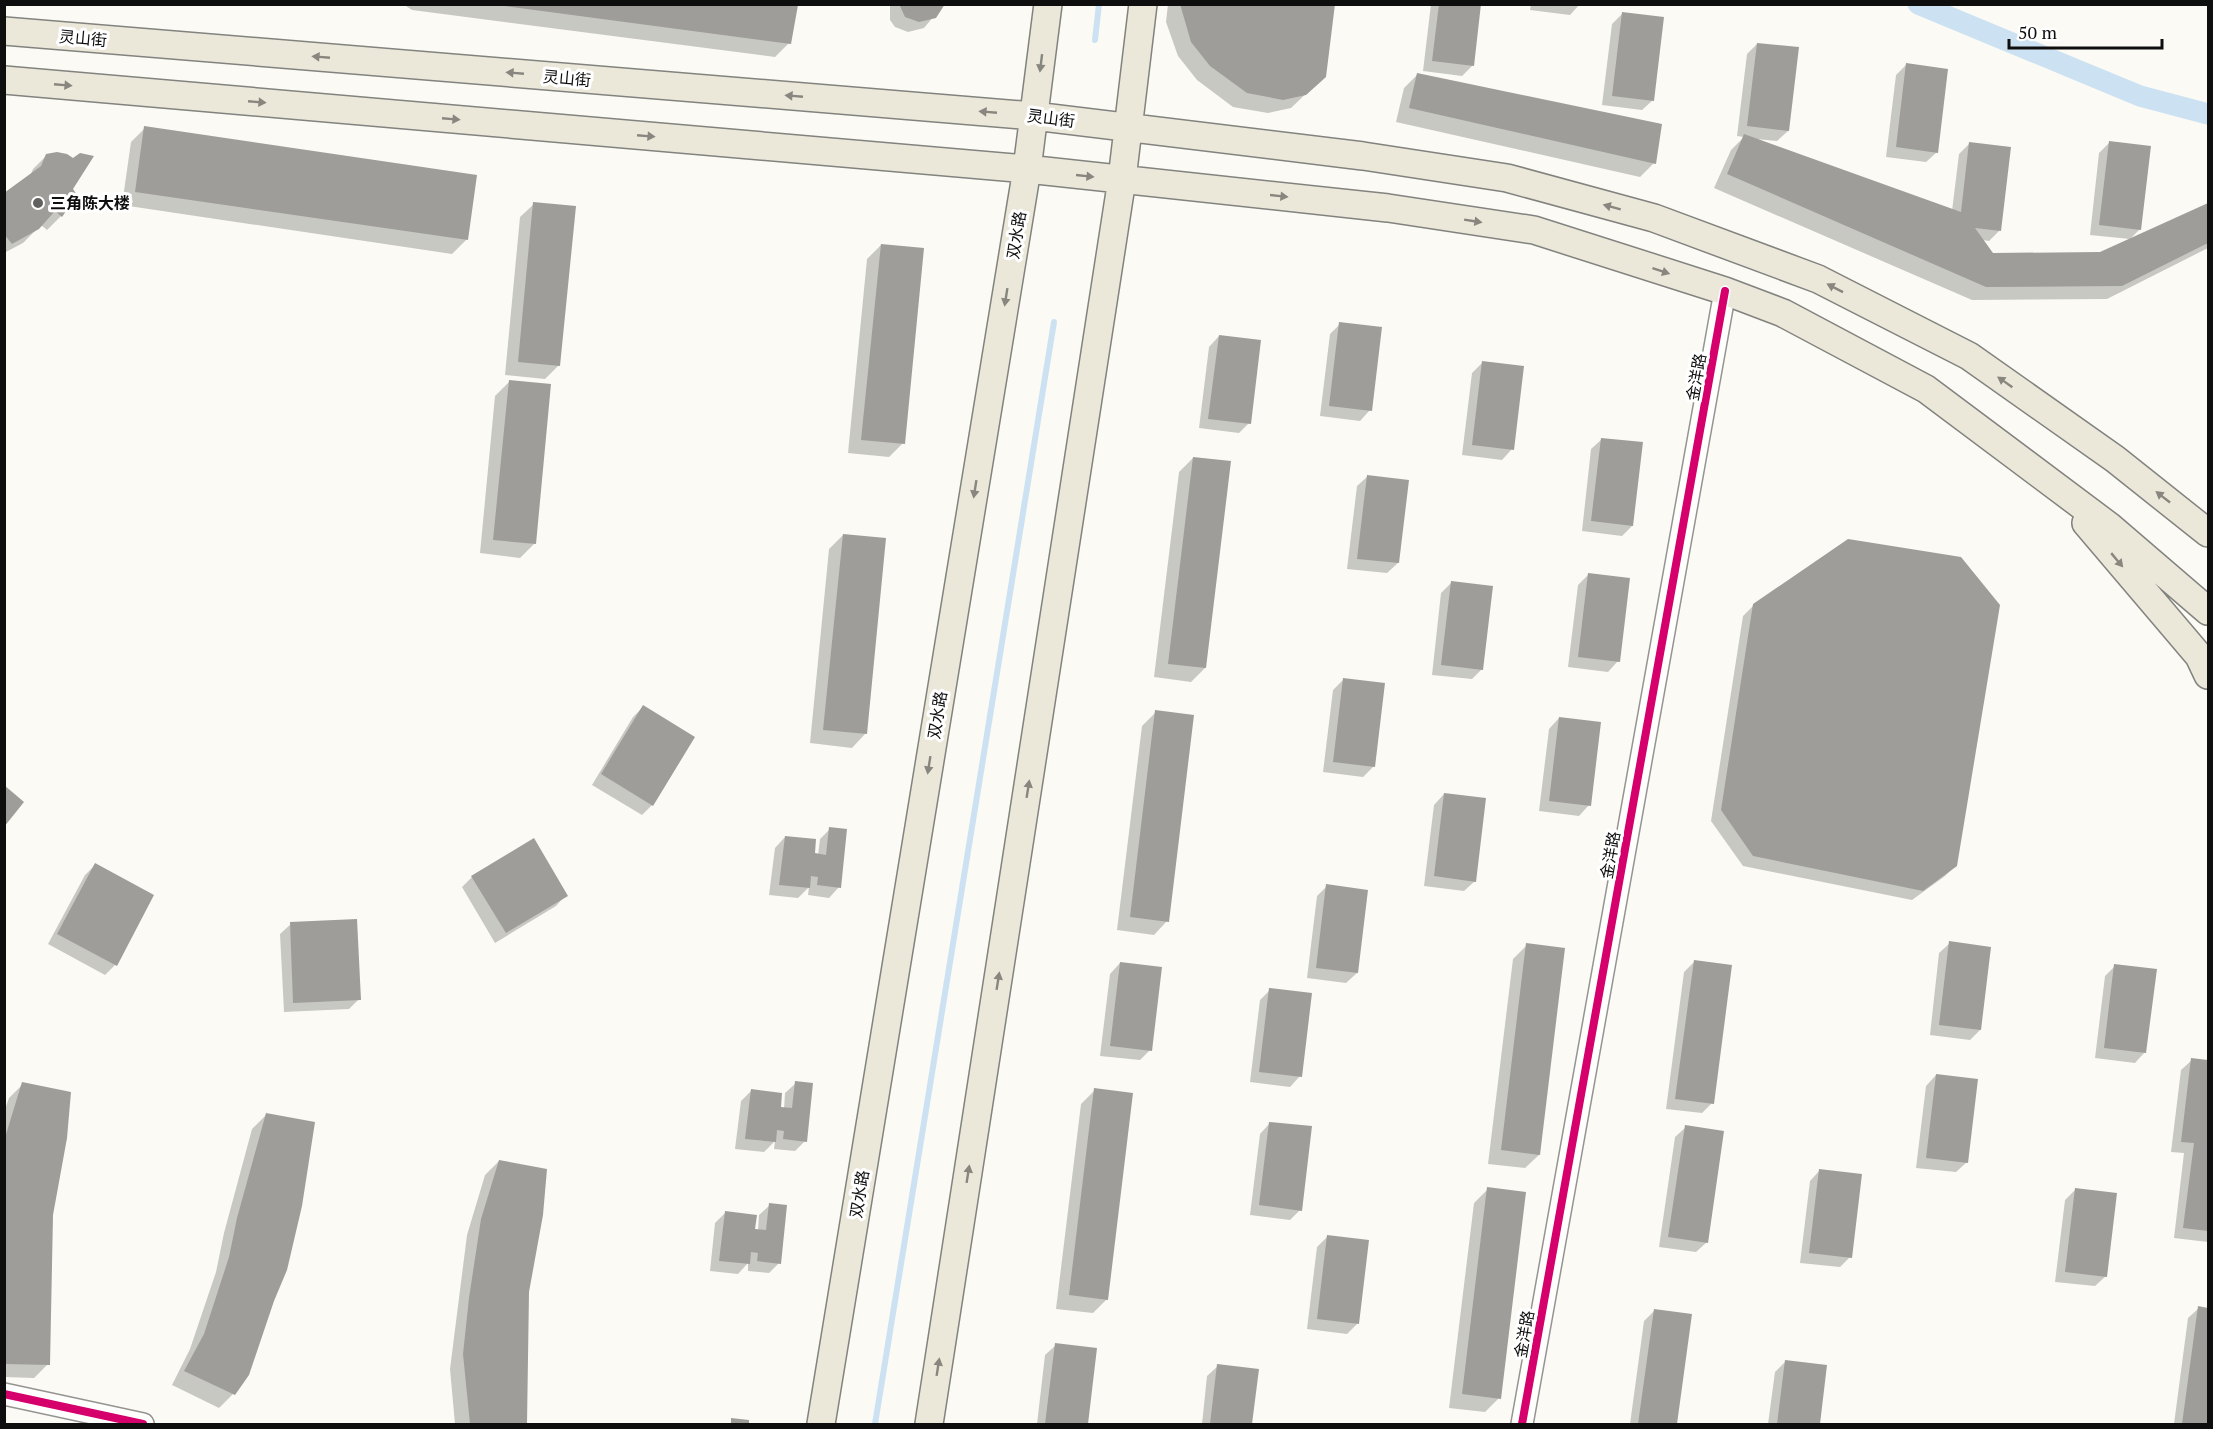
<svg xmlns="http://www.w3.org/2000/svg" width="2213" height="1429" font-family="'PT Serif','Noto Sans SC',serif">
<rect width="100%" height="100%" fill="#fbfaf4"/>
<path fill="#0003" d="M403,4H796L789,43L775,57L412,10Z
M890,4H944L924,28L908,32L895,27L890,20Z
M1168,4H1333L1313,87L1291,108L1268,113L1233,107L1197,80L1178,56L1166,22Z
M1431,4H1480L1473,65L1462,76L1423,71Z
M1531,4H1580L1570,15L1530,10Z
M1623,13L1653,100L1642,110L1602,105L1612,24Z
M1757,44L1788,131L1777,141L1756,139L1952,211L1959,154L1969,144L2000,230L1989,241L1982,240L1992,254H2100L2208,204V248L2107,299L1972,300L1714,188L1731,150L1744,137L1737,136L1747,54Z
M1906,65L1937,152L1926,162L1886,157L1896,75Z
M1418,74L1654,163L1640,177L1396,122L1404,88Z
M145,128L475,176L466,240L452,254L122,205L131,142Z
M2110,142L2140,229L2130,239L2090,235L2099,153Z
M47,155L71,189L61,216L47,230L41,225L23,243L4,253V194L30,176L33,169Z
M534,204L559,365L545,379L505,375L520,217Z
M881,245L903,443L889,457L848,453L867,259Z
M1340,324L1370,410L1360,421L1320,416L1330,334Z
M1219,336L1249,423L1239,433L1199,428L1209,347Z
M1482,363L1512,449L1502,460L1462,455L1472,373Z
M509,382L534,544L520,558L480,553L495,396Z
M1602,439L1632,526L1622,536L1582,531L1591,449Z
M1193,458L1205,668L1191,682L1154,677L1179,472Z
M1368,476L1398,563L1387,573L1347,569L1357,486Z
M843,535L865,734L852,748L810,743L829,549Z
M1588,575L1618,661L1608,672L1568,667L1578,585Z
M1452,582L1482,669L1472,679L1432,675L1441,593Z
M1754,605L1956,865L1945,876L1912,900L1743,866L1711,821L1743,616Z
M1343,680L1373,767L1363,777L1323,772L1333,690Z
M643,707L652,805L642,815L592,785L633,717Z
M1156,712L1167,921L1154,935L1117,930L1142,726Z
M1559,718L1589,805L1579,816L1539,811L1549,729Z
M1444,794L1475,881L1464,891L1424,886L1434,805Z
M830,829L839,887L829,898L808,895L809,887L798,898L769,895L775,848L785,837L813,855H818L820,839Z
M95,865L115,965L105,975L48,944L85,875Z
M472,877L566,895L556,906L495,943L462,887Z
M1327,886L1357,973L1346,983L1307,978L1317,896Z
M291,924L359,999L349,1009L284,1012L280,934Z
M1950,943L1980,1030L1970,1040L1930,1035L1939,953Z
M1527,945L1539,1155L1525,1168L1488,1164L1513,959Z
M1695,961L1712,1103L1702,1113L1666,1109L1684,972Z
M1120,963L1150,1050L1140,1060L1100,1056L1110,974Z
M2115,966L2145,1052L2135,1063L2095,1058L2105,976Z
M1270,990L1300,1076L1290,1087L1250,1082L1260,1000Z
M2192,1060L2208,1062V1242L2174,1238L2184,1153L2171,1152L2181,1070Z
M1936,1075L1967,1162L1956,1172L1916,1168L1926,1086Z
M796,1083L805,1141L795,1151L774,1149L775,1141L764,1152L735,1149L741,1101L751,1091L779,1108L784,1109L785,1093Z
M23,1084L52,1215L48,1364L34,1378L4,1377V1112L9,1098Z
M1095,1090L1107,1299L1093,1313L1056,1309L1081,1104Z
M266,1115L233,1394L219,1408L172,1385L190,1349L216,1272L224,1233L252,1129Z
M1270,1123L1300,1210L1290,1220L1250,1215L1260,1134Z
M1686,1127L1707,1242L1696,1252L1659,1247L1675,1137Z
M499,1161L528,1292L525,1424H455L450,1369L467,1235L485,1175Z
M1820,1170L1850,1257L1840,1267L1800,1263L1810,1181Z
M1488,1189L1499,1398L1485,1412L1449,1408L1474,1203Z
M2076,1189L2106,1276L2095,1286L2055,1282L2065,1200Z
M770,1205L779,1263L769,1273L748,1271V1263L738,1274L710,1271L715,1223L725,1213L753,1230L758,1231L759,1215Z
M1327,1237L1357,1324L1347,1334L1307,1329L1317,1247Z
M2199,1308L2208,1309V1424H2174L2188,1318Z
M1654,1311L1690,1315L1676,1424H1630L1644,1321Z
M1056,1345L1095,1350L1086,1424H1037L1045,1355Z
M1785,1362L1825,1366L1818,1424H1768L1775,1372Z
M1218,1366L1257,1370L1251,1424H1202L1207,1376Z"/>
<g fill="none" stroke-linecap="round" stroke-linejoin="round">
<path stroke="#cce2f3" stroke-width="6" d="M1095,40L1099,4
M875,1424L1054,322"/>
<path stroke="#cce2f3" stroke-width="21" d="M1918,4L2140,96L2208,114"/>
</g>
<path fill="#9f9d99" d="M899,4H945L936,18L919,22L905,17Z
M1180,4H1335L1326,77L1306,95L1283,100L1247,93L1210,66L1191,42Z
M1439,4H1481L1474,66L1432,61Z
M496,5H798L791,44Z
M1622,12L1664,17L1654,101L1612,96Z
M1757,43L1799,47L1789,131L1747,126Z
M1906,63L1948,69L1938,153L1896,147Z
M1417,73L1662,124L1656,164L1409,108Z
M144,126L477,175L468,240L135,192Z
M1744,134L1961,212L1969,142L2011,147L2001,231L1975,228L1993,253L2100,252L2208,203V243L2122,286L1986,287L1727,174Z
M2109,141L2151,146L2141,230L2099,225Z
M57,152L67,154L73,158L80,153L94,156L73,189L77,195L62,217L55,211L39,229L12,244L4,234V193L41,166L46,154Z
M533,202L576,206L560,366L518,362Z
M881,244L924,248L905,444L861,440Z
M1339,322L1382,327L1372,411L1329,406Z
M1219,335L1261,340L1251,424L1208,419Z
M1482,361L1524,366L1514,450L1472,445Z
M509,380L551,384L536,544L493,540Z
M1601,438L1643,442L1633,526L1591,521Z
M1193,457L1231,461L1206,668L1168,664Z
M1367,475L1409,480L1399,563L1357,559Z
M843,534L886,538L867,734L823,730Z
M1848,539L1961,557L2000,605L1957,866L1923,891L1753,856L1721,810L1753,604Z
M1588,573L1630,578L1620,662L1578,657Z
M1451,581L1493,586L1483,670L1441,665Z
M1343,678L1385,683L1375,767L1333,762Z
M643,705L695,737L653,806L601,774Z
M1155,710L1194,715L1169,922L1130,917Z
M1559,717L1601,722L1591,806L1549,801Z
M4,785L24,802L4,827Z
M1444,793L1486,798L1476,882L1434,876Z
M829,827L847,829L841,888L817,885L818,877L811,876L810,888L779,885L785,836L816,839L815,853L826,855Z
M534,838L568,896L506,933L471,876Z
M95,863L154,895L117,966L57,934Z
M1326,884L1368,890L1358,973L1316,968Z
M357,919L361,1000L293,1003L290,922Z
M1949,941L1991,947L1981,1030L1939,1025Z
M1526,943L1565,948L1540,1155L1501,1150Z
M1694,960L1732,965L1714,1104L1675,1099Z
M1120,962L1162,967L1152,1051L1110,1046Z
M2114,964L2157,969L2146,1053L2104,1048Z
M1269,988L1312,993L1302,1077L1259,1072Z
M2191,1058L2208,1060V1231L2183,1228L2194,1143L2181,1142Z
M1936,1074L1978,1079L1968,1163L1926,1158Z
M795,1081L813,1083L807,1142L783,1139L784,1131L777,1130L776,1142L745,1139L751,1089L782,1093L781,1107L792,1108Z
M22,1082L71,1092L67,1138L53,1215L50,1365L4,1364V1141Z
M1094,1088L1133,1093L1108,1300L1069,1295Z
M266,1113L315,1122L302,1206L287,1270L274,1301L249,1375L235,1395L184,1371L204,1334L229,1257L237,1218Z
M1269,1122L1312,1126L1302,1211L1259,1205Z
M1685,1125L1724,1131L1708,1243L1668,1237Z
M499,1160L547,1169L543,1215L529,1292L527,1424H470L463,1354L469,1298L481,1219Z
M1819,1169L1862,1174L1852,1258L1809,1253Z
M1487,1187L1526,1192L1501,1399L1462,1394Z
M2075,1188L2117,1193L2107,1277L2065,1272Z
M769,1203L787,1205L781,1264L757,1261L758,1253L751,1252L750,1264L719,1261L725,1211L757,1215L755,1229L766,1230Z
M1327,1235L1369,1240L1359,1324L1317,1319Z
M2198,1306L2208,1308V1424H2182Z
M1654,1309L1692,1314L1677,1424H1638Z
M1055,1343L1097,1348L1088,1424H1045Z
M1785,1360L1827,1365L1820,1424H1777Z
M1217,1364L1259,1369L1252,1424H1210Z
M731,1418L749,1420V1424H731Z"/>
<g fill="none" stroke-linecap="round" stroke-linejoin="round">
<defs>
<path id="minor" d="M4,1394L143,1424
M1522,1424L1725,291"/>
<path id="major" d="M4,31L1034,116L1363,156L1507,178L1654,218L1818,279L1969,356L2115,459L2208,533
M4,80L1027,169L1388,208L1534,230L1725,291L1783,313L1926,389L2109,526L2208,611
M2086,523L2199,656L2208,675
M821,1424L1027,169L1048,4
M929,1424L1122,179L1143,4"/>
</defs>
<use href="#minor" stroke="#959492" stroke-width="24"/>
<use href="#major" stroke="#82827f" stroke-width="30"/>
<use href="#minor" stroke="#fefefd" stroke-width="21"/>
<use href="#major" stroke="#ebe8da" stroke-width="27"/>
<defs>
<path id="cycleway" d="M4,1394L143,1424
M1522,1424L1725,291"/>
</defs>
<use href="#cycleway" stroke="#fff" stroke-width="11"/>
<use href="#cycleway" stroke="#d6006c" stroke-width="8"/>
</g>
<defs><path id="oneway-solid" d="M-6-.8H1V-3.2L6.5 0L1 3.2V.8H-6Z" transform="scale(1.5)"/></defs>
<g fill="#88867e">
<use href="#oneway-solid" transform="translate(321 57) rotate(-175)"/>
<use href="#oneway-solid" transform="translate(1041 63) rotate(97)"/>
<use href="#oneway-solid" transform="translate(515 73) rotate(-175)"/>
<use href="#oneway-solid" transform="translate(63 85) rotate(5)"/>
<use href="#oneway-solid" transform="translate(794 96) rotate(-175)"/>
<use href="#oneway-solid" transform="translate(257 102) rotate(5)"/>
<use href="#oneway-solid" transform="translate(988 112) rotate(-175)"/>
<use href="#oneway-solid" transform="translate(451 119) rotate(5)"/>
<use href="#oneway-solid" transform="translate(646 136) rotate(5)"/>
<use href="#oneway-solid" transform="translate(1085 176) rotate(6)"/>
<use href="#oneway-solid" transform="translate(1279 196) rotate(6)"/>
<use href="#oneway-solid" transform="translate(1612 207) rotate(-165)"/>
<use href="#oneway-solid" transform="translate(1473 221) rotate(9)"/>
<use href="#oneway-solid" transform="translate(1661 271) rotate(18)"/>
<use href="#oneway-solid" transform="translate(1835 288) rotate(-153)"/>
<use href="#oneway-solid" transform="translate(1006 297) rotate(99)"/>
<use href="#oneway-solid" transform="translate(2005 382) rotate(-145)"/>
<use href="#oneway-solid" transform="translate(975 489) rotate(99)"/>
<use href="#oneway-solid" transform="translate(2163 497) rotate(-142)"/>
<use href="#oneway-solid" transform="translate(2117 560) rotate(50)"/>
<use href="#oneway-solid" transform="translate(929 765) rotate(99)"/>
<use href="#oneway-solid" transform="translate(1028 789) rotate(-81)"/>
<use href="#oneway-solid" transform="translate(998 981) rotate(-81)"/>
<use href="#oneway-solid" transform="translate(968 1174) rotate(-81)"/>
<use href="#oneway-solid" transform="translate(938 1367) rotate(-81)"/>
</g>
<circle fill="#61615e" stroke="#fff" stroke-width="2" cx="38" cy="203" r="6"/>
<g text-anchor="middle" stroke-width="6" stroke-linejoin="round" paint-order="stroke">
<g font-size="16" fill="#0e0e0e" stroke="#fff">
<text transform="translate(83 38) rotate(5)" y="6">灵山街</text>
<text transform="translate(567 78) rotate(5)" y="6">灵山街</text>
<text transform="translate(1051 118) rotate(7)" y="6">灵山街</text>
<text transform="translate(1016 235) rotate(-81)" y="6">双水路</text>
<text transform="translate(1696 377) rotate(-80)" y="6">金洋路</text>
<text transform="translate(937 715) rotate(-81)" y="6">双水路</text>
<text transform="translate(1610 855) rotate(-80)" y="6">金洋路</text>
<text transform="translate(859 1194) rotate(-81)" y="6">双水路</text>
<text transform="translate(1524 1334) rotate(-80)" y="6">金洋路</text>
</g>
<g font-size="16" font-weight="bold" fill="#0e0e0e" stroke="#fff" text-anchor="start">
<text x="50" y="209">三角陈大楼</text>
</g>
</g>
<rect width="2213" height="1429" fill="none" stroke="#0e0e0e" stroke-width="12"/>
<path d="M2009 39v9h153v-9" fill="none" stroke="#0e0e0e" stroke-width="3"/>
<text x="2018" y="39" font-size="18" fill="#0e0e0e" stroke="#ffffff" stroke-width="4.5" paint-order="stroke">50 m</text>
</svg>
